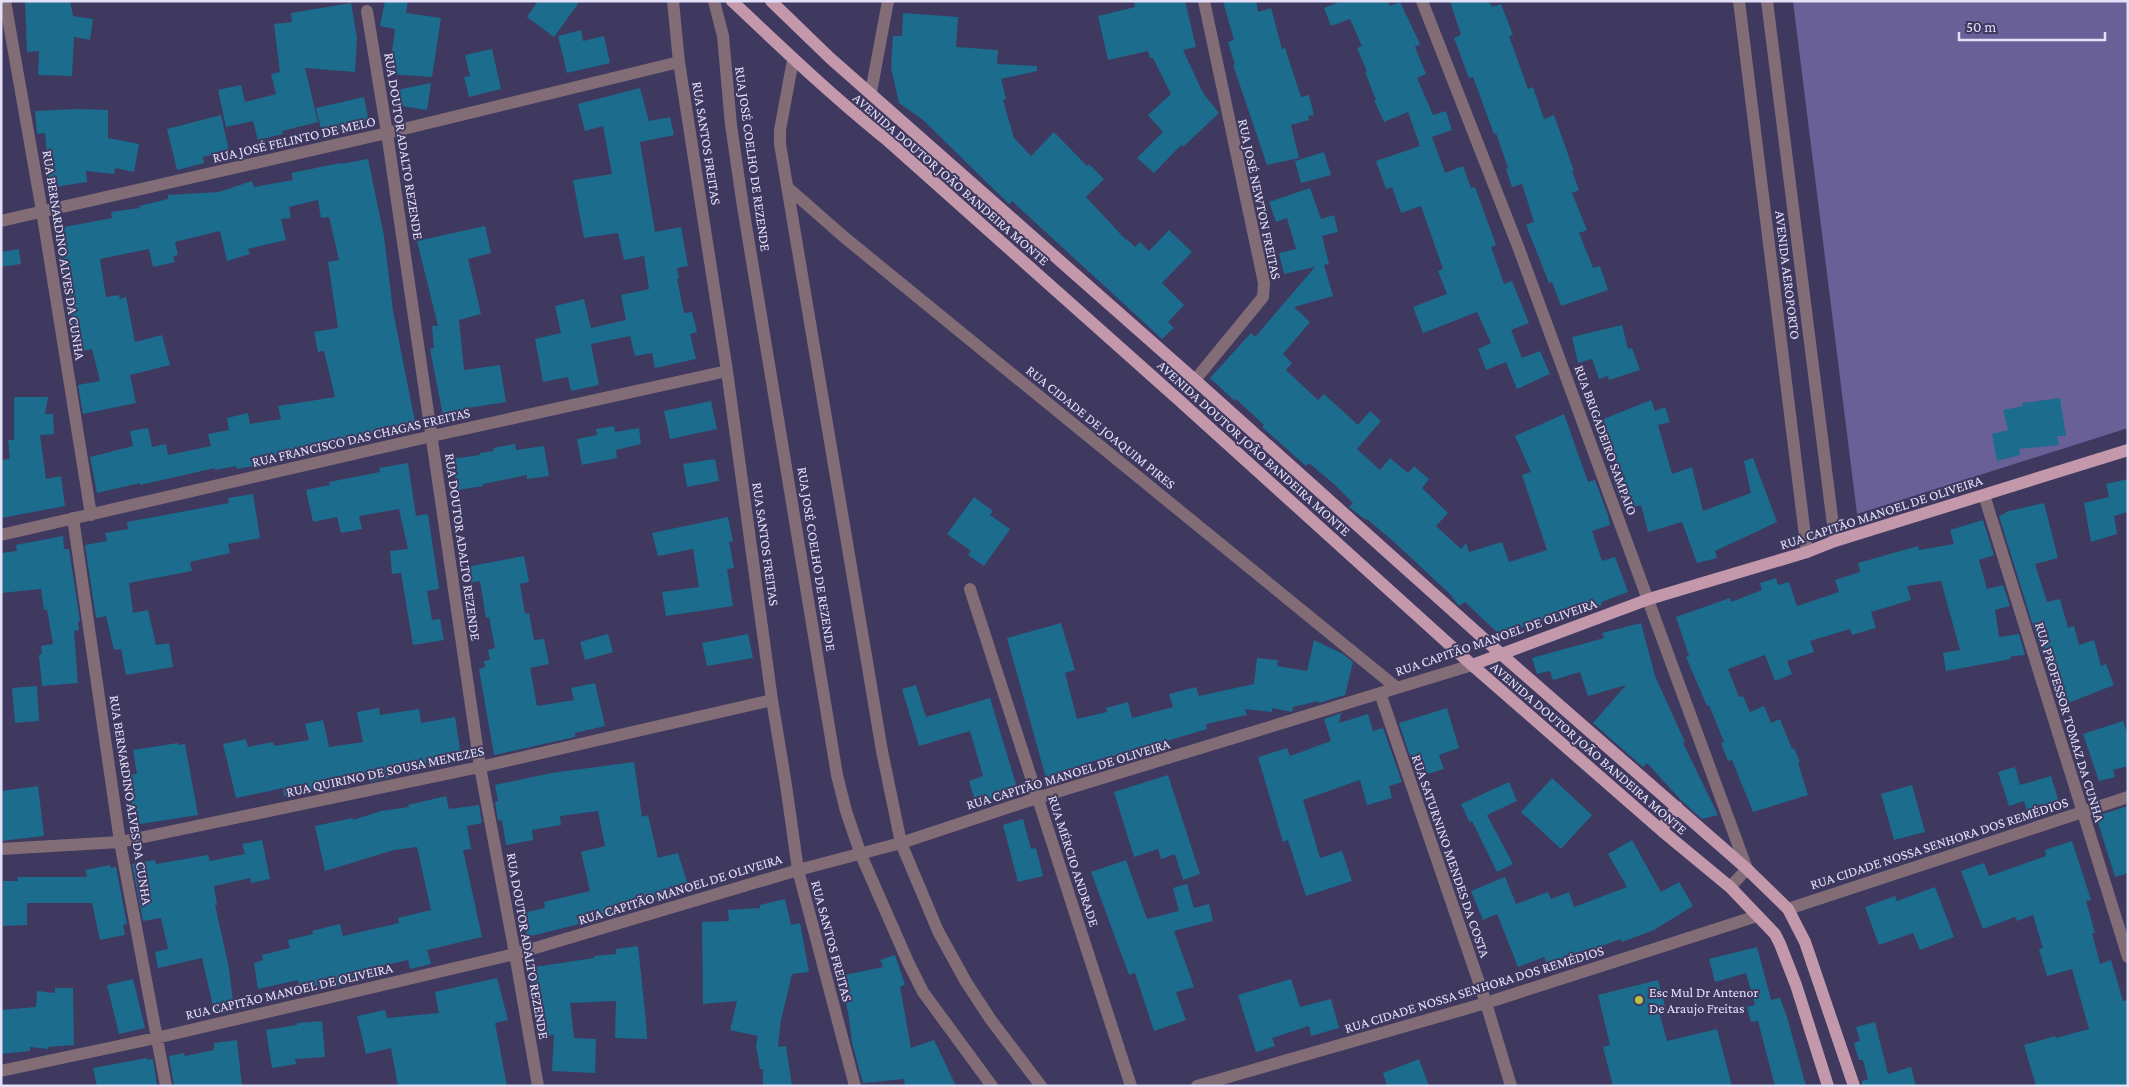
<svg xmlns="http://www.w3.org/2000/svg" width="2129" height="1087" font-family="'Crimson Pro',serif">
<rect width="100%" height="100%" fill="#3f385f"/>
<path fill="#6a6098" d="M1793,1H2128V428L1857,514Z"/>
<path fill="#1c6c8e" d="M25,1H70L73,16L93,19L90,40L74,37L72,76L38,75L39,51L27,52Z
M385,1H408L406,13L441,18L432,77L389,74L395,29L380,26Z
M538,1H580L554,37L527,17Z
M1134,1H1185L1196,47L1183,50L1203,93L1219,113L1183,147L1181,145L1154,173L1137,158L1163,132L1148,115L1171,94L1153,58H1150L1148,51L1108,60L1098,16L1135,7Z
M1223,1H1256L1258,12L1271,8L1282,49L1285,48L1301,97L1309,95L1314,115L1308,116L1309,120L1291,125L1299,158L1267,165L1233,65H1235L1228,42L1234,40Z
M1342,1H1388L1390,6L1400,2L1420,44L1415,47L1426,74L1417,78L1433,115L1446,111L1452,130L1432,137L1445,173L1463,166L1471,188L1475,187L1496,245L1491,247L1504,284L1512,281L1529,323L1511,330L1522,358L1540,351L1550,374L1517,389L1506,362L1486,370L1478,349L1491,343L1477,312L1423,333L1413,307L1447,294L1438,271L1443,269L1421,206L1401,213L1392,187L1386,189L1376,161L1420,146L1408,112L1384,122L1374,100H1376L1365,72L1367,71L1357,48L1362,46L1350,19L1331,26L1324,8Z
M1450,1H1489L1492,7L1501,4L1513,35L1509,36L1528,89L1533,87L1544,119L1554,115L1574,171H1572L1579,190L1572,193L1587,230L1579,233L1593,268L1600,266L1608,290L1561,306L1552,282L1549,283L1526,225L1534,222L1522,184L1512,187L1506,169L1508,168L1496,133L1494,134L1473,77L1469,78L1454,38L1461,35Z
M351,3L357,38L355,72L305,68L318,122L282,131L283,134L258,140L253,121L226,127L218,90L241,85L245,102L276,94L271,74L280,72L274,24L292,22L291,13Z
M903,13L958,17L956,47L998,50L997,64L1037,66V71L1001,79L1006,99L1003,100L1014,138L1031,156L1054,132L1087,166L1089,164L1104,179L1086,197L1126,240L1127,239L1135,247L1140,242L1149,251L1169,230L1192,252L1162,283L1184,305L1168,322L1174,328L1162,339L1012,201L1009,204L923,120L899,103L891,68L893,36H902Z
M581,30L583,41L604,36L610,63L567,73L558,36Z
M492,49L501,89L469,97L464,77L470,76L465,55Z
M431,83L427,110L395,105L397,90Z
M640,88L649,121L670,117L674,135L640,142L655,232L681,227L688,266L677,268L679,279H677L684,313L692,312L697,332L690,334L696,359L655,368L652,353L635,356L630,336L591,344L599,385L571,391L568,377L543,382L535,339L561,333L555,306L584,299L591,328L626,320L621,295L649,289L644,256L624,260L618,233L584,238L573,180L612,174L603,126L585,131L578,104Z
M364,97L369,122L322,133L316,108Z
M78,109L108,110V138L139,144L134,172L115,168L114,174L86,171L87,182L48,188L44,163H48L45,133L37,134L35,111Z
M221,115L229,151L203,157L204,163L177,170L167,129Z
M1324,152L1331,175L1301,183L1295,161Z
M368,159L384,236L393,311L416,427L372,434L349,439V441L310,448L312,455L290,460L288,453L257,459L259,465L237,469L236,466L215,470V468L140,485V483L97,493L90,457L133,446L130,431L148,428L152,447L166,444L168,455L211,446L208,434L229,430L227,418L248,413L250,424L281,419L278,406L335,397L324,351L318,352L314,332L338,328L328,262L339,260L329,217L321,218L318,200L289,207L291,218L281,219L286,240L248,249L250,254L227,261L220,231L175,242L178,255L173,256L175,262L153,267L149,249L100,259L106,297L119,295L120,299L126,297L135,342L162,335L170,365L130,375L136,403L83,414L78,385L100,381L92,349L78,352L68,305L71,304L64,267H61L58,251L63,250L59,228L112,218L111,212L140,208L139,206L168,199V195L219,192L252,181L254,187L293,180L291,173L340,163V164Z
M1310,188L1321,219L1334,215L1338,232L1322,236L1329,264L1324,265L1333,296L1294,307L1310,322L1283,354L1292,363L1286,370L1318,400L1324,394L1358,425L1370,411L1381,421L1357,449L1380,470L1390,458L1408,473L1414,466L1429,479L1422,488L1448,513L1436,526L1461,549L1466,543L1469,552L1502,542L1509,562L1547,550L1522,475L1531,472L1515,436L1564,414L1588,482L1595,480L1608,515L1610,525L1592,531L1602,561L1615,557L1628,592L1601,602L1602,605L1550,623L1549,619L1499,634L1465,602L1459,606L1450,594L1393,541L1367,519L1366,520L1349,507L1353,503L1335,485L1309,463L1306,466L1262,427L1264,425L1236,399L1235,401L1210,378L1251,333L1255,337L1315,267L1284,274L1279,253L1296,249L1287,218L1276,222L1269,202Z
M485,226L491,253L468,259L481,314L459,320L464,370L500,365L506,402L468,408L469,417L444,421L430,349L434,348L432,326H438L417,241Z
M19,249L21,264L1,267V252Z
M1622,325L1628,349L1632,348L1640,370L1609,380L1608,376L1599,379L1592,359L1578,363L1572,337Z
M14,397H48L45,414H53L54,434L40,435L46,479L61,476L65,506L1,518V460L10,459L8,440H14Z
M2060,398L2066,436H2057L2059,445L2019,449L2020,455L1997,461L1992,434L2008,430L2003,410L2023,406L2022,403Z
M1651,400L1655,411L1665,407L1670,422L1658,425L1672,474L1692,467L1703,511L1751,493L1744,461L1753,458L1777,522L1715,551L1717,558L1697,563L1682,522L1648,532L1641,505L1624,510L1611,475L1619,472L1609,444L1611,443L1601,420Z
M711,401L717,429L670,439L664,411Z
M614,426L615,432L639,428L641,444L616,450L617,458L582,465L577,439L597,435L596,429Z
M515,444L516,450L544,446L549,476L527,479V475L483,484V486L457,490L452,459L480,455V453L494,451L493,448Z
M715,459L719,481L687,487L683,464Z
M408,463L416,516L428,514L439,589L427,591L432,620L440,619L444,640L413,645L401,573L392,574L390,551L408,549L399,509L359,516L362,529L341,533L337,517L313,522L306,490L330,485L329,482L380,472L379,468Z
M2128,479V512L2114,516L2117,534L2091,542L2084,503L2109,497L2106,484Z
M253,494L260,538L228,544L230,553L190,562L192,571L129,583L133,613L148,610L156,645L169,643L173,667L126,675L121,649L114,650L106,616L96,618L85,545L107,541L105,533L128,529L127,522L229,503L228,498Z
M974,497L993,511L990,515L1010,529L984,566L968,555L971,551L947,534Z
M2044,503L2058,558L2035,564L2047,602L2060,599L2068,628L2074,626L2079,645L2094,640L2101,666L2106,664L2114,685L2063,705L2047,655H2042L1999,516L2006,513L2005,512Z
M728,517L733,541L729,542L734,568L727,569L733,606L666,616L662,592L699,587L693,549L658,556L652,533Z
M1983,520L1994,555L1979,560L1987,589L2003,585L2010,606L1995,610L1999,637L2019,634L2025,655L2011,656V659L1946,671L1943,653L1960,650L1941,581L1907,586L1911,600L1871,612L1876,628L1852,635L1850,629L1810,641L1814,652L1787,661L1792,674L1775,681L1765,655L1728,669L1739,697L1743,696L1750,712L1764,706L1771,723L1780,719L1792,749L1794,748L1800,762L1798,763L1808,795L1753,812L1732,760L1728,761L1721,743L1724,742L1709,705L1707,706L1686,657L1689,656L1676,617L1730,598L1731,602L1762,590L1760,583L1776,578L1778,585L1789,582L1797,606L1839,592L1835,580L1860,572L1858,563L1918,546L1919,550L1954,544L1950,530Z
M63,536L64,549H69L80,621L78,622L79,630L74,631L78,683L42,686L39,655L42,654L41,646L53,644L47,609L44,610L41,589L1,593V553L17,551L16,545Z
M524,556L529,582L520,584L525,614L529,613L534,640L544,639L549,664L530,668L537,706L574,700L571,688L595,683L605,726L575,733V737L494,755L479,669L485,667L484,661L490,660L488,650L495,648L489,617L486,618L480,581L469,583L466,567Z
M1061,623L1075,670L1065,673L1077,719L1107,712L1106,708L1128,702L1132,718L1173,707L1169,694L1196,687L1199,696L1254,684L1257,658L1278,660L1277,666L1307,671L1314,640L1343,654L1353,662L1345,695L1319,703L1318,701L1293,707L1292,712L1272,708V712L1245,709L1247,715L1206,724L1207,729L1150,746L1151,751L1118,759L1117,755L1086,763V766L1046,778L1007,638Z
M1641,623L1655,676L1685,742L1683,743L1718,815L1702,819L1681,800L1647,763L1643,767L1593,723L1626,685L1588,696L1580,672L1553,680L1550,671L1537,674L1532,658L1604,638L1602,633Z
M608,634L613,652L585,660L580,642Z
M748,634L753,658L707,666L702,643Z
M916,685L926,717L990,698L1018,791L976,804L969,781L983,776L970,731L919,746L902,689Z
M37,686L39,721L15,723L12,688Z
M379,708L380,715L419,709L421,723L455,717L461,755L426,761L427,769L391,775V777L370,782L369,774L337,780L339,788L328,790L284,796L283,788L236,798L223,744L246,739L248,747L273,742L274,746L309,740L305,724L323,720L329,747L363,742L357,712Z
M1447,708L1459,748L1439,755L1444,769L1417,777L1399,723Z
M1341,713L1339,723L1368,714L1373,731L1383,728L1402,782L1389,786L1392,798L1367,805L1360,780L1303,800L1320,858L1342,851L1352,881L1306,896L1288,840L1283,842L1258,757L1287,748L1290,756L1331,741L1324,719Z
M2123,721L2128,735V766L2113,770L2115,777L2099,781L2083,734Z
M178,743V745L185,744L198,815L134,825L128,775L137,774L133,750Z
M634,762L642,817L648,815L658,858L678,853L690,891L615,911L616,914L591,919V921L527,937L522,913L545,908L544,902L590,891L581,852L605,846L598,811L560,816L561,825L532,830L533,840L506,845L502,820L498,821L495,802L498,801L495,785L551,773Z
M2015,767L2020,785L2051,776L2059,802L2027,812L2024,801L2009,806L1998,772Z
M1168,775L1200,874L1183,880L1175,854L1161,859L1158,849L1134,857L1114,792Z
M1552,778L1592,815L1561,849L1521,812Z
M1509,782L1517,801L1487,815L1513,864L1497,872L1472,821L1470,823L1461,804Z
M1912,785L1925,832L1894,840L1881,794Z
M38,786L44,836L1,841V791Z
M446,796L449,809L479,805L482,823L467,826L471,849L463,850L482,937L427,950L431,964L410,969L408,960L373,968L375,976L325,989L324,984L300,989L298,980L258,989L254,963L263,960L262,955L290,948L288,940L313,934L312,931L340,924L343,936L399,923L398,918L431,910L417,847L394,850L325,871L315,826L353,818V820L381,811L409,807L408,805Z
M2128,806V873L2115,877L2096,816Z
M1023,819L1031,849L1036,848L1043,876L1018,882L1003,825Z
M262,840L270,879L251,883L250,878L214,886L217,905H215L229,968L234,1011L215,1015L202,958L158,968L155,952L168,949L161,918L143,921L132,864L155,860L156,864L208,855L210,861L245,854L242,844Z
M1632,840L1661,892L1679,882L1693,906L1654,930L1622,942L1621,939L1591,950L1590,948L1547,964L1544,957L1518,967L1497,914L1483,920L1471,891L1505,877L1516,904L1548,892L1551,899L1569,892L1574,907L1627,887L1608,854Z
M2072,841L2091,900L2086,901L2095,933H2092L2100,964L2111,960L2123,1001L2128,1000V1086H2036L2024,1045L2055,1036L2056,1038L2089,1029L2072,969L2047,976L2039,949L2043,948L2033,915L2017,921L2015,917L1983,929L1961,871L1984,863L1989,876L2046,856L2045,850Z
M1126,860L1147,919L1179,911L1173,888L1187,884L1194,908L1209,904L1213,921L1174,931L1194,987L1176,992L1186,1020L1154,1031L1135,973L1129,975L1091,872Z
M110,865L111,868L116,867L127,924L123,925L125,935L100,940L92,903H27V925L3,926V881H18V877H87L85,870Z
M1935,887L1954,937L1920,950L1913,933L1879,945L1865,907L1895,896L1897,901Z
M785,899L791,925L800,923L809,972L792,974L781,1020L778,1047L786,1046L792,1086H763V1069H760L756,1045L758,1036L730,1030L737,1001L703,1004L702,922L729,921L728,910L760,908V905Z
M638,946L646,1021L647,1039L615,1038L616,1001L570,1003L574,1038L596,1039L595,1073L552,1071L554,1035L538,1037L528,968L594,958V956L616,954V949Z
M1757,947L1771,1000L1780,998L1787,1017L1806,1086H1775L1758,1021L1751,1022L1747,1007L1755,1005L1746,973L1715,982L1709,959Z
M895,955L905,985L900,987L911,1048L934,1040L956,1086H905L904,1079L863,1083L852,1043L848,1012L840,976L883,967L880,960Z
M497,978L508,1020L495,1023L507,1086H398L391,1048L366,1054L357,1016L385,1010L387,1018L439,1013L435,992Z
M133,979L145,1028L119,1034L107,985Z
M1291,979L1300,1007L1331,999L1339,1028L1311,1036L1309,1026L1272,1038L1275,1046L1256,1052L1238,995Z
M1658,980L1666,1010L1659,1012L1667,1041L1717,1029L1732,1086H1613L1603,1047L1610,1045L1598,995Z
M55,988H73L74,1045L48,1047V1049L30,1047V1051L1,1054V1010L36,1007L37,991L55,993Z
M322,1021L325,1057L295,1059L296,1064L272,1068L266,1030L297,1025V1023Z
M1875,1022L1888,1074L1911,1067L1916,1086H1862V1081L1868,1079L1863,1060H1859L1854,1043L1860,1041L1856,1027Z
M237,1040L242,1086H174L169,1056L184,1053L185,1056L214,1050V1043Z
M147,1058V1060L153,1059L157,1085L97,1086L93,1068Z
M1419,1059L1429,1086H1387L1383,1073Z"/>
<g fill="none" stroke-linecap="round" stroke-linejoin="round">
<path stroke="#826c75" stroke-width="12" d="M5,1L42,211L91,515
M673,1L679,62L727,371L772,700L786,785L798,870L855,1086
M714,1L723,36L731,125L743,207L837,775L846,811L861,855L908,962L923,992L992,1086
M1422,1L1519,249L1747,869L1730,887
M1739,1L1807,552
M1767,1L1835,541
M367,11L387,133L480,767L515,954L538,1086
M793,60L780,130V144L882,751L901,843L938,931L966,982L991,1020L1041,1086
M871,92L888,1
M787,187L844,237L1397,688
M1,221L387,133L679,62
M1195,380L1263,297L1264,283L1204,1
M1984,495L2128,957
M73,518L120,842L166,1086
M1,535L432,436L727,371
M970,589L1131,1086
M1380,693L1486,1003L1511,1086
M1,849L120,842L480,767L772,700
M1788,909L2128,797
M1,1071L156,1038L515,954L798,870L901,843L1037,798L1472,665
M1197,1086L1486,1003L1757,916"/>
<path stroke="#c298aa" stroke-width="12" d="M732,1C783,49 833,97 887,140L1180,401L1472,665L1661,830L1730,887L1775,934L1780,944L1796,985L1828,1086
M771,1L830,58L1195,380L1501,654L1747,869L1788,909L1805,942L1854,1086
M1472,665L1649,599L1807,552L1835,541L2128,450
M1661,830L1677,807"/>
</g>
<circle fill="#bbc044" stroke="#3f385f" stroke-width="2" cx="1639" cy="1000" r="5"/>
<g text-anchor="middle" stroke-width="4" stroke-linejoin="round" paint-order="stroke">
<g font-size="14" fill="#e3e0f8" stroke="#3f385f">
<text transform="translate(294 139) rotate(-13)" y="5">RUA JOSÉ FELINTO DE MELO</text>
<text transform="translate(707 143) rotate(81)" y="5">RUA SANTOS FREITAS</text>
<text transform="translate(404 146) rotate(81)" y="5">RUA DOUTOR ADALTO REZENDE</text>
<text transform="translate(753 159) rotate(82)" y="5">RUA JOSÉ COELHO DE REZENDE</text>
<text transform="translate(951 179) rotate(41)" y="5">AVENIDA DOUTOR JOÃO BANDEIRA MONTE</text>
<text transform="translate(1260 199) rotate(78)" y="5">RUA JOSÉ NEWTON FREITAS</text>
<text transform="translate(64 255) rotate(81)" y="5">RUA BERNARDINO ALVES DA CUNHA</text>
<text transform="translate(1788 275) rotate(83)" y="5">AVENIDA AEROPORTO</text>
<text transform="translate(1101 427) rotate(39)" y="5">RUA CIDADE DE JOAQUIM PIRES</text>
<text transform="translate(361 437) rotate(-13)" y="5">RUA FRANCISCO DAS CHAGAS FREITAS</text>
<text transform="translate(1606 440) rotate(70)" y="5">RUA BRIGADEIRO SAMPAIO</text>
<text transform="translate(1254 448) rotate(42)" y="5">AVENIDA DOUTOR JOÃO BANDEIRA MONTE</text>
<text transform="translate(1881 512) rotate(-18)" y="5">RUA CAPITÃO MANOEL DE OLIVEIRA</text>
<text transform="translate(766 544) rotate(82)" y="5">RUA SANTOS FREITAS</text>
<text transform="translate(463 547) rotate(82)" y="5">RUA DOUTOR ADALTO REZENDE</text>
<text transform="translate(817 559) rotate(81)" y="5">RUA JOSÉ COELHO DE REZENDE</text>
<text transform="translate(1496 637) rotate(-19)" y="5">RUA CAPITÃO MANOEL DE OLIVEIRA</text>
<text transform="translate(2070 722) rotate(73)" y="5">RUA PROFESSOR TOMAZ DA CUNHA</text>
<text transform="translate(1589 748) rotate(41)" y="5">AVENIDA DOUTOR JOÃO BANDEIRA MONTE</text>
<text transform="translate(385 771) rotate(-12)" y="5">RUA QUIRINO DE SOUSA MENEZES</text>
<text transform="translate(1068 774) rotate(-17)" y="5">RUA CAPITÃO MANOEL DE OLIVEIRA</text>
<text transform="translate(131 800) rotate(81)" y="5">RUA BERNARDINO ALVES DA CUNHA</text>
<text transform="translate(1939 843) rotate(-18)" y="5">RUA CIDADE NOSSA SENHORA DOS REMÉDIOS</text>
<text transform="translate(1451 856) rotate(71)" y="5">RUA SATURNINO MENDES DA COSTA</text>
<text transform="translate(1074 861) rotate(72)" y="5">RUA MÉRCIO ANDRADE</text>
<text transform="translate(680 889) rotate(-17)" y="5">RUA CAPITÃO MANOEL DE OLIVEIRA</text>
<text transform="translate(832 941) rotate(75)" y="5">RUA SANTOS FREITAS</text>
<text transform="translate(528 946) rotate(80)" y="5">RUA DOUTOR ADALTO REZENDE</text>
<text transform="translate(1474 989) rotate(-17)" y="5">RUA CIDADE NOSSA SENHORA DOS REMÉDIOS</text>
<text transform="translate(289 991) rotate(-13)" y="5">RUA CAPITÃO MANOEL DE OLIVEIRA</text>
</g>
<g font-size="14" fill="#e3e0f8" stroke="#3f385f" text-anchor="start">
<text x="1649" y="997">Esc Mul Dr Antenor<tspan x="1649" dy="16">De Araujo Freitas</tspan></text>
</g>
</g>
<rect width="2129" height="1087" fill="none" stroke="#e3e0f8" stroke-width="5"/>
<path d="M1959 32v8h146v-8" fill="none" stroke="#e3e0f8" stroke-width="2.5"/>
<text x="1966" y="32" font-size="15" fill="#e3e0f8" stroke="#3f385f" stroke-width="4" paint-order="stroke">50 m</text>
</svg>
